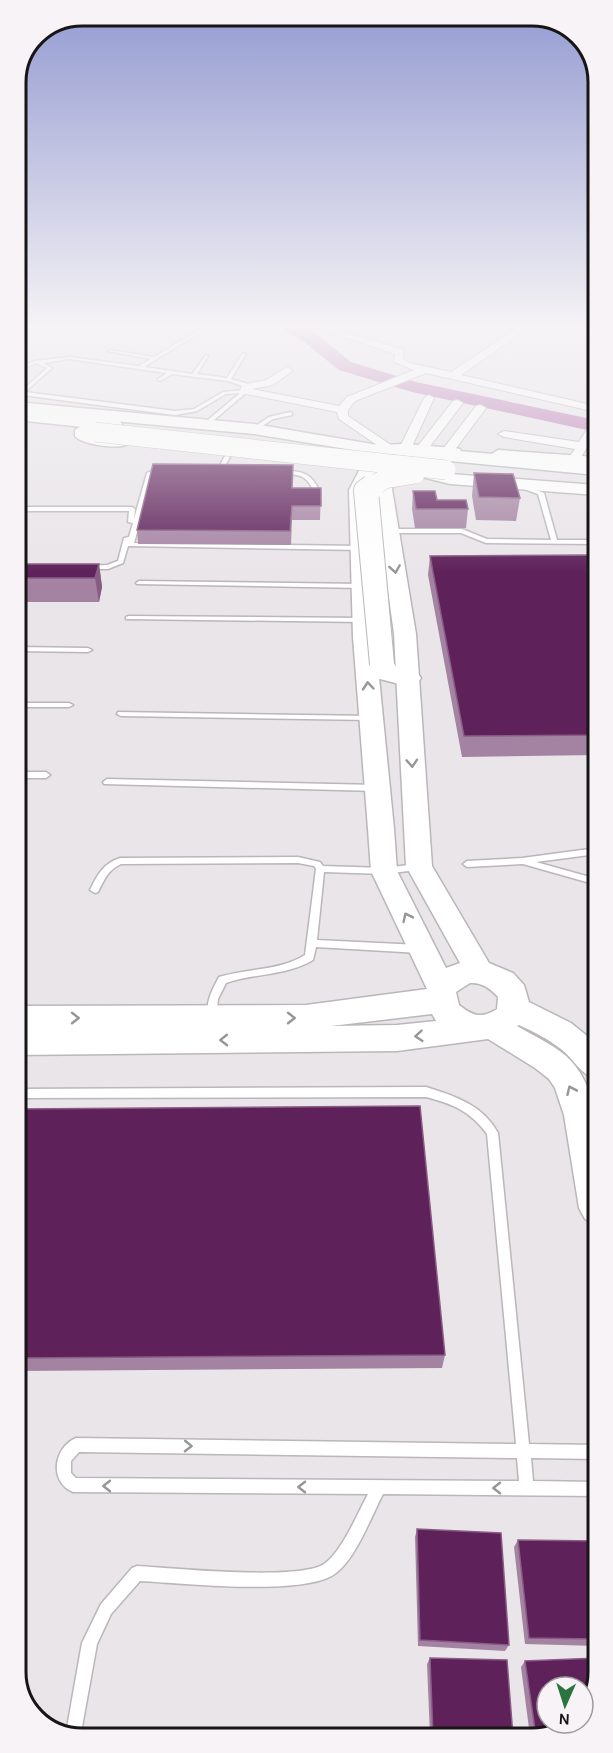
<svg xmlns="http://www.w3.org/2000/svg" width="613" height="1753" font-family="Karla,sans-serif">
<rect width="100%" height="100%" fill="#e9e5e9"/>
<g fill="none" stroke-linecap="round" stroke-linejoin="round">
<path fill="#b572ae" fill-rule="evenodd" d="M283,328H304L315,333L351,362L416,382L596,420V432L412,392L339,370L303,341L285,331Z"/>
<defs>
<path id="lane" d="M31,328H37L15,335V332Z
M202,328H207L144,367L192,374L206,355L208,356L197,374L227,378L242,354H246L231,379L248,384V391L207,426L202,425L240,393L226,394L197,411L175,415L22,395L16,399V396L47,368L36,363L16,372V369L35,361L69,357L139,366L151,359L108,351L110,350L154,357ZM69,359L167,373L158,379V380L160,381L172,374L228,381L243,386V390L223,392L194,409L175,411L25,392L52,368L43,363Z
M290,412L292,413V415L273,419L256,430L251,429L269,417Z
M227,452L232,453L224,468H220L219,467Z
M161,466L164,468L163,469L153,474L134,543L360,546L363,548L360,550L128,546L123,563L108,569H89L87,568V566L107,565L118,561L124,538L129,537L133,523L128,522L129,511H16V507H132L135,509L134,519L147,473Z
M282,470C301,472 310,471 319,490L314,491C304,472 299,476 280,473V471Z
M526,486L544,493L557,540H596V544L486,543L461,533H388L385,531L388,529H462L487,539L551,540L538,494L524,489L523,488Z
M139,581L362,584L365,586L362,588L137,584L136,583Z
M128,616L363,618L366,620L363,622L126,619V617Z
M16,647L88,648L92,650L88,652L16,651Z
M16,703H69L73,705L69,707H16Z
M118,712L371,716L375,718L371,720L121,716L117,714Z
M16,772H46L50,775L46,778H16Z
M107,779L377,785L381,788L377,791L104,784L103,782Z
M597,848V854L536,862L597,879V885L523,864L467,867L463,864L467,861L522,858Z
M298,857L320,862L323,866L384,868L417,864L420,865L421,867L417,870L384,874L324,872L317,940L420,945L423,946L425,949L423,952L420,953L316,947L313,960C286,976 255,973 226,983L218,999L216,1018L212,1019L208,1018C205,1003 212,990 219,977C247,968 280,971 305,955L316,869L314,866L298,863L121,864C108,870 104,880 98,892L95,893L90,890C97,875 104,863 120,858Z
M426,1087C455,1096 483,1105 498,1133L529,1444L598,1445V1459L531,1458L533,1481L598,1482V1496L383,1494C371,1517 356,1558 336,1573C306,1597 181,1583 140,1581L111,1614L97,1644L80,1738L66,1733L82,1643L101,1604L132,1568L137,1566C172,1568 299,1581 324,1564C341,1553 358,1513 368,1494L73,1492C49,1482 53,1448 76,1438L516,1444L487,1134C470,1111 453,1104 426,1097L17,1098V1089ZM79,1452L517,1458L519,1481L76,1478L71,1473V1461Z"/>
<path id="street" d="M318,328H332L404,350L403,359L410,363L451,372L517,328H528L461,375L596,406V412L426,373L355,401L348,410V416L391,445V451L387,452L339,419L337,412L241,393L240,391L242,385L266,380L287,367L292,370L291,372L273,385L252,389L339,406L347,397L414,370L394,362L395,354Z
M429,395L434,398L410,451L408,454H400L398,451L424,398Z
M457,400L463,403L425,453H417V447L453,401Z
M480,405L486,408L451,455H443V449L476,406Z
M596,420V432L580,459L576,460L570,456L575,449L504,437L498,434L504,431L579,442L592,421Z"/>
<path id="secondary" d="M16,402L254,424L378,445L404,444L454,448L460,449L462,453L460,457L416,454L419,461L416,466L450,474L596,485V495L450,484L406,473L396,475L392,489L416,634L432,866L489,963L513,973L524,985L529,1002L571,1023L597,1044V1080C581,1075 574,1059 561,1049C548,1039 534,1032 519,1025L517,1026C535,1037 558,1046 572,1062C608,1103 597,1173 597,1224L585,1219L579,1208L564,1115L555,1088L549,1079L535,1068L488,1039L397,1051L16,1055V1006L306,1005L427,989L371,871L368,829L353,637L349,490L360,469L352,458L359,451L254,434L16,412ZM394,454L402,460C392,468 380,467 369,459L378,455ZM374,474L379,475L374,489L394,634L406,866L460,963L446,968L397,871L394,829L375,637L367,490ZM470,983C482,982 491,989 498,997L497,1009C481,1019 473,1016 459,1005L456,992ZM432,1014L436,1021L397,1025L331,1026Z
M83,425L89,427L91,434L123,437L131,442C124,451 82,445 75,436V430Z
M498,450L596,457V467L492,459L490,455Z"/>
<path id="highway" d="M16,408L112,418L119,420L122,424L119,428L112,430L16,420Z
M425,448L596,463V475L418,458L415,454L418,450Z
M382,656L391,658L396,667L417,672L421,678L417,684L407,686L376,678L369,664L373,658Z"/>
</defs>
<use href="#lane" stroke="#bab6b9" stroke-width="3"/>
<use href="#street" stroke="#bab6b9" stroke-width="2"/>
<use href="#secondary" stroke="#bab6b9" stroke-width="3"/>
<use href="#highway" stroke="#bab6b9" stroke-width="3"/>
<use href="#lane" fill="#fff" fill-rule="evenodd"/>
<use href="#street" fill="#fff" fill-rule="evenodd"/>
<use href="#secondary" fill="#fff" fill-rule="evenodd"/>
<use href="#highway" fill="#fff" fill-rule="evenodd"/>
<defs>
<path id="highway-bridge-far1" d="M95,432L446,470
M370,488L385,479L415,474"/>
<path id="highway-bridge" d="M372,487L366,491L382,664"/>
</defs>
<use href="#highway-bridge-far1" stroke="#bab6b9" stroke-width="20" stroke-linecap="butt"/>
<use href="#highway-bridge" stroke="#bab6b9" stroke-width="26" stroke-linecap="butt"/>
<use href="#highway-bridge-far1" stroke="#fff" stroke-width="19"/>
<use href="#highway-bridge" stroke="#fff" stroke-width="24"/>
</g>
<path fill="#a483a2" d="M474,473L520,498L516,521L476,520L472,496Z
M292,488H321L320,520H292L291,545L138,544L137,530Z
M413,491L437,500L468,509L466,528H415L412,509Z
M596,555L597,755L462,757L428,575L430,556Z
M16,564H99L102,587L99,602H16Z
M17,1109L445,1355L442,1368L17,1371Z
M417,1529L509,1645L505,1651L418,1646L415,1537Z
M518,1540L598,1556V1646L525,1644L514,1547Z
M430,1658L513,1736H430L427,1664Z
M525,1661L549,1736H530L521,1667Z"/>
<path fill="#885c85" d="M99,564L102,587L99,602L95,578Z"/>
<path fill="#5e215a" stroke="#885c85" stroke-width="1.5" d="M153,464L293,465L292,488H321V506H292L290,531L137,530Z
M474,473L513,474L520,498L479,497Z
M413,491H435L437,500H466L468,509H416Z
M596,555L597,735L464,736L430,556Z
M16,564H99L95,578H16Z
M420,1106L445,1355L17,1358V1109Z
M417,1529L501,1533L509,1645L420,1640Z
M518,1540L595,1541L598,1556V1639L529,1638Z
M430,1658L507,1660L513,1736H433Z
M598,1658V1672L584,1712L583,1713V1687H547V1723H568L549,1736H536L525,1661Z"/>
<defs><path id="oneway-chevron" d="M-2-3.5L2.5 0L-2 3.5" fill="none" stroke-width="1.6" stroke-linecap="round" stroke-linejoin="round" transform="scale(1.5)"/></defs>
<g stroke="#979696">
<use href="#oneway-chevron" transform="translate(395 569) rotate(81)"/>
<use href="#oneway-chevron" transform="translate(368 686) rotate(-95)"/>
<use href="#oneway-chevron" transform="translate(412 763) rotate(86)"/>
<use href="#oneway-chevron" transform="translate(407 917) rotate(-116)"/>
<use href="#oneway-chevron" transform="translate(75 1018)"/>
<use href="#oneway-chevron" transform="translate(291 1018)"/>
<use href="#oneway-chevron" transform="translate(419 1036) rotate(175)"/>
<use href="#oneway-chevron" transform="translate(224 1040) rotate(179)"/>
<use href="#oneway-chevron" transform="translate(571 1090) rotate(-114)"/>
<use href="#oneway-chevron" transform="translate(188 1446) rotate(1)"/>
<use href="#oneway-chevron" transform="translate(107 1486) rotate(-180)"/>
<use href="#oneway-chevron" transform="translate(302 1487) rotate(-180)"/>
<use href="#oneway-chevron" transform="translate(497 1488) rotate(-180)"/>
</g>
<linearGradient id="sky" x2="0" y2="1"><stop stop-color="#939ad1"/><stop offset="0.57" stop-color="#f5f3f5"/><stop offset="1" stop-color="#f5f3f5" stop-opacity="0"/></linearGradient>
<rect width="613" height="573" fill="url(#sky)"/>
<path d="M0 0H613V1753H0ZM82 26H532A56 56 0 0 1 588 82V1672A56 56 0 0 1 532 1728H82A56 56 0 0 1 26 1672V82A56 56 0 0 1 82 26Z" fill="#f7f3f6" fill-rule="evenodd"/>
<path fill="none" stroke="#171516" stroke-width="3" d="M82 26H532A56 56 0 0 1 588 82V1672A56 56 0 0 1 532 1728H82A56 56 0 0 1 26 1672V82A56 56 0 0 1 82 26Z"/>
<g transform="translate(565 1705) rotate(183)"><circle r="28" fill="#f7f3f6" stroke="#9d9a9c" stroke-width="1.5"/>
<path d="M0-4.5L10 22L0 15L-10 22Z" fill="#2b7441"/>
<text y="-9" font-size="16" font-weight="bold" text-anchor="middle" fill="#171516">N</text>
</g>
</svg>
